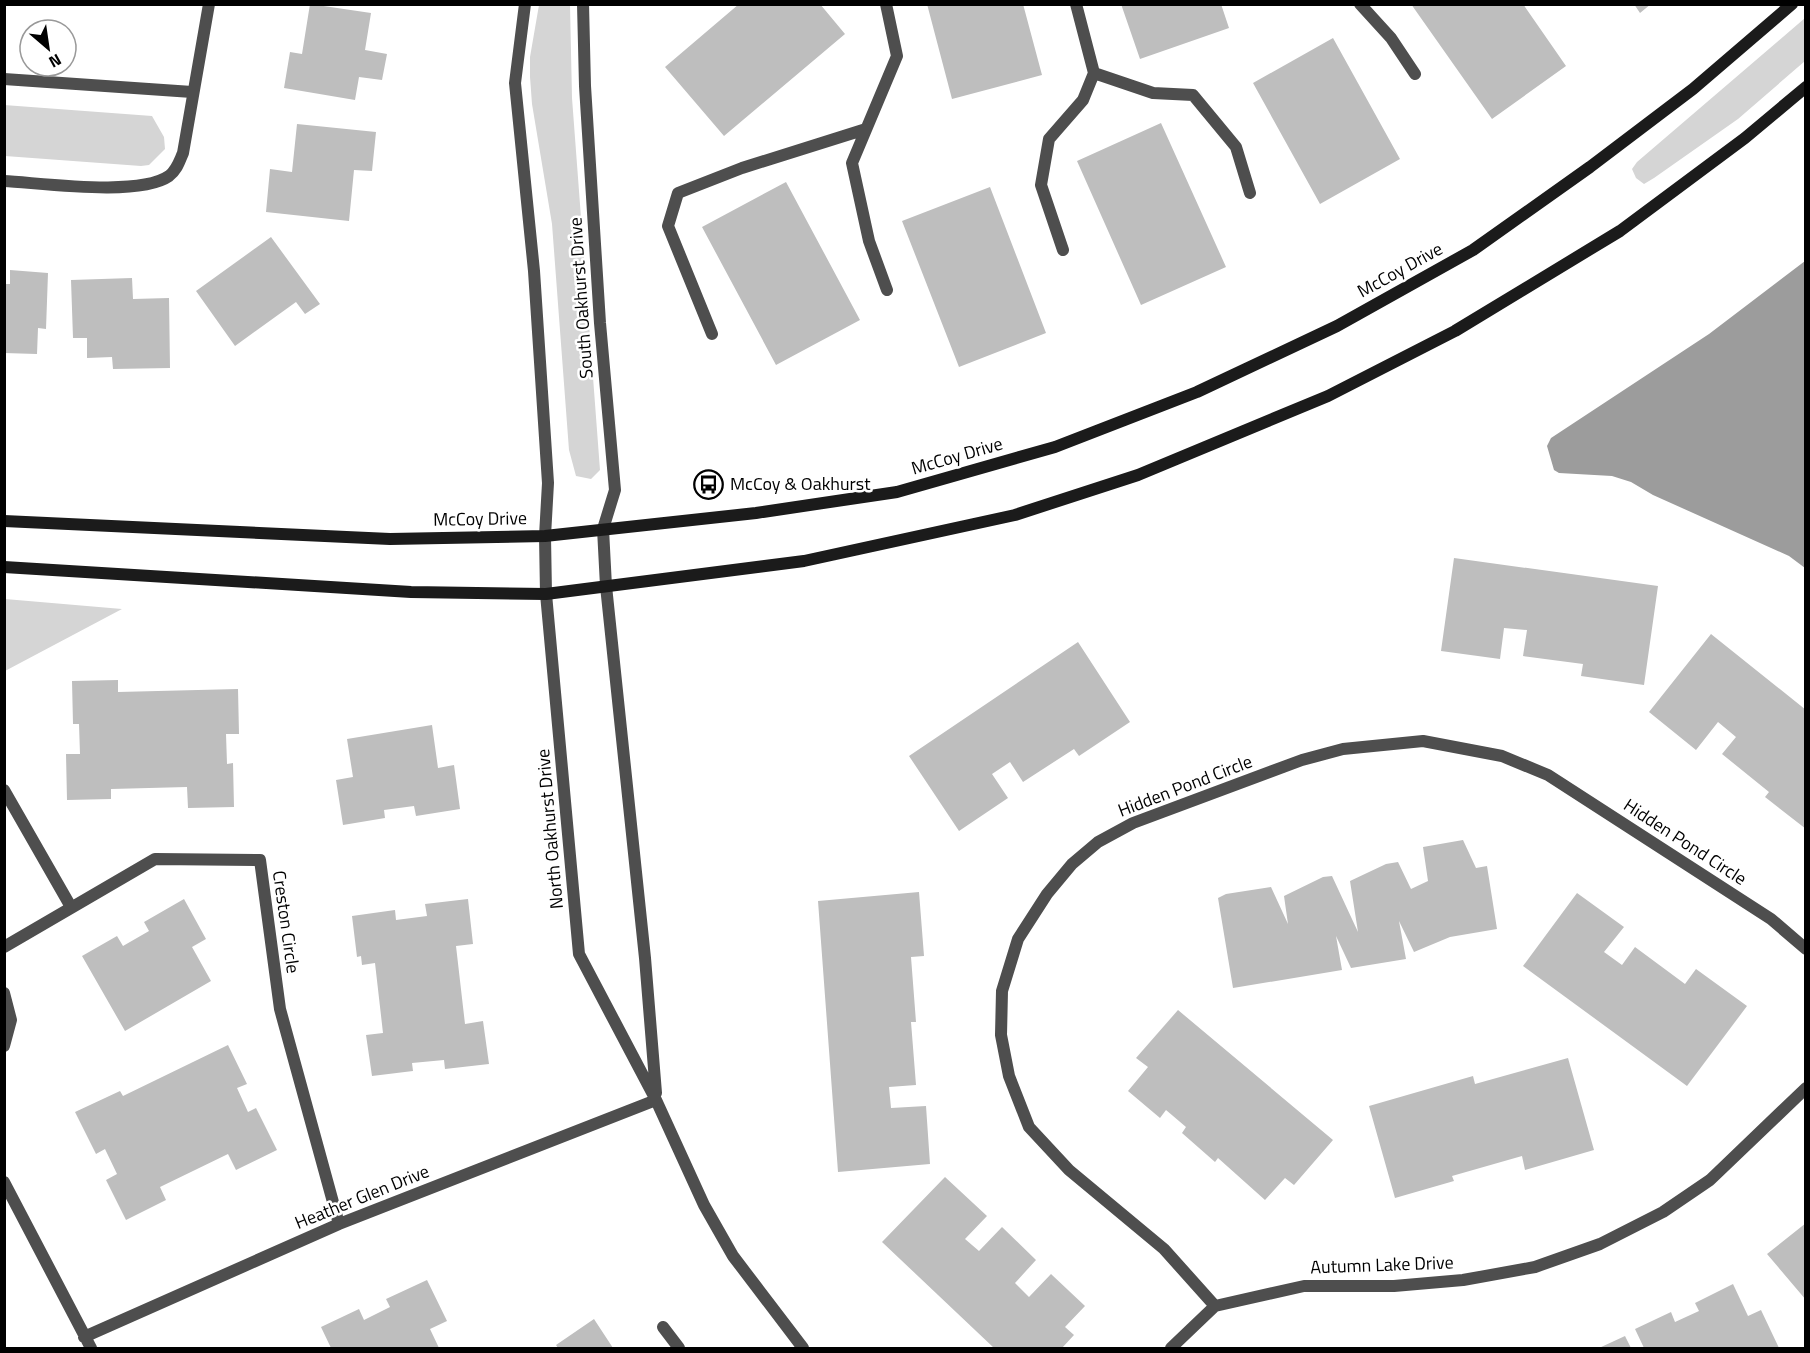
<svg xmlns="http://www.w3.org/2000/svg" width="1810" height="1353" font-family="'Titillium Web',sans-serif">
<rect width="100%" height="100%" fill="#fff"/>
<path fill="#d5d5d5" d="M539,5H570L572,98L600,470L591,479L576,476L569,450L552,224L532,104L530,77V57Z
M1805,18V61L1738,119L1654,178L1644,184L1636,178L1632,169L1637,162Z
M4,105L152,116L164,137L165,149L149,165L141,166L5,156Z
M5,599L122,609L5,671Z"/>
<path fill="#9c9c9c" d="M1805,261V568L1789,556L1653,495L1631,482L1612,476L1559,473L1554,470L1547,446L1551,438L1709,334Z"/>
<path fill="#bebebe" d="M310,4L371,13L365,50L387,54L382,80L359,77L355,100L284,88L290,52L302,54Z
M739,4H820L845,34L724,136L665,67Z
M927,4H1023L1042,75L952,99Z
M1121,4H1221L1229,28L1140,59Z
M1411,4H1523L1566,66L1492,119Z
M1634,4H1651L1640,13Z
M1333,38L1400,159L1320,204L1253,83Z
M1161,123L1226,267L1141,305L1077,161Z
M297,124L376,132L372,171L354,170L349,221L266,212L270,169L292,172Z
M786,182L860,320L776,365L702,227Z
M990,187L1046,333L959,367L902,221Z
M271,237L320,304L305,314L296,302L235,346L196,291Z
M10,270L48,273L46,329L38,328L37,354L4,353V284H10Z
M132,278L133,299L169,298L170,368L113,369L112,357L87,358V338H73L71,280Z
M1454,558L1658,586L1644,685L1581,676L1583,664L1523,656L1527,630L1504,628L1500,659L1441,651Z
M1711,634L1806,710V829L1765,797L1769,792L1722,754L1736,737L1718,722L1696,750L1649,712Z
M1078,642L1130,722L1079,756L1074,749L1023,782L1010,762L992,774L1008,798L959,831L909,756Z
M118,680V692L238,689L239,734H226L227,764L233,763L234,807L188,808L187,787L111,789V799L67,800L66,754H80L79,724H73L72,681Z
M432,725L438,768L454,765L460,809L416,816L414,806L384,810L385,818L343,825L336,780L353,777L347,739Z
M1463,840L1476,868L1487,866L1497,929L1450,937L1414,952L1399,921L1406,959L1351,968L1336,936L1342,970L1233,988L1218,898L1226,894L1271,887L1288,924L1284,896L1323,877L1332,876L1358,932L1350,881L1386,864L1398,862L1411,889L1428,881L1423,847Z
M919,892L924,956L911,957L916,1022H911L916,1085L889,1087L891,1108L926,1106L930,1164L838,1172L818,901Z
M1577,893L1624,927L1604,952L1622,965L1635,947L1685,984L1696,969L1747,1006L1687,1086L1523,966Z
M184,899L206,939L192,947L211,981L125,1031L82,956L117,936L123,946L149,931L144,922Z
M468,899L473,944L456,946L465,1024L483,1021L489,1064L445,1069L444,1060L412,1063L413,1071L372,1076L366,1035L383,1033L375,963L362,965L361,956L357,957L352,916L395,910L396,920L427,916L425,904Z
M1178,1010L1333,1140L1294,1185L1285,1178L1265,1200L1218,1158L1215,1162L1182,1133L1186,1127L1166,1110L1160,1118L1128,1091L1148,1067L1136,1058Z
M228,1045L247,1084L237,1088L248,1112L256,1108L277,1150L236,1170L228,1154L160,1187L166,1200L126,1220L106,1180L117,1174L105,1149L96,1154L75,1112L120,1091L123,1096Z
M1568,1058L1594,1150L1525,1170L1522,1156L1452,1176L1454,1181L1395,1198L1369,1106L1473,1076L1475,1084Z
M945,1177L987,1216L965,1239L979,1251L1002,1227L1036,1260L1015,1283L1029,1297L1051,1274L1085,1306L1065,1327L1074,1335L1062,1348H994L882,1242Z
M1806,1223V1300L1767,1254Z
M427,1280L447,1321L430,1329L439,1348H331L321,1327L359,1309L364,1320L390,1307L386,1299Z
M1733,1284L1748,1316L1761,1310L1779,1348H1644L1635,1329L1671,1312L1675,1322L1699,1311L1695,1303Z
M594,1319L613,1348H558L556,1345Z
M1625,1336L1631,1348H1599Z"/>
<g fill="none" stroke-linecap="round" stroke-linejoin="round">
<path stroke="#4e4e4e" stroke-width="12" d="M886,4L897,56L852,163L869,241L887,290
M1360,4L1391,38L1415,74
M1094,73L1153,93L1193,95L1236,147L1250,193
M1063,250L1041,185L1049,139L1083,100L1094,73L1076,4
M712,334L668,226L678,193L742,168L866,129
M663,1327L679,1348"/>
<path stroke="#4e4e4e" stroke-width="12" d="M525,4L515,83L534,271L548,483L545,536L546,594L579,954L656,1100L704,1205L733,1256L803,1348
M583,4L585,86L600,323L615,490L603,529L606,586L645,958L656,1093
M4,79L192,92
M4,181C42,183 139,197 169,176C177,170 179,162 183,153L209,4
M4,790L71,907
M4,947L155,859L260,860L280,1009L339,1224
M4,993L11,1020L4,1046
M4,1182L91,1348
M1215,1306L1164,1249L1069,1170L1029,1127L1009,1076L1001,1035L1002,991L1018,939L1047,894L1072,864L1098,842L1133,823L1302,760L1343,749L1423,741L1502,756L1548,775L1771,919L1806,949
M84,1337L339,1224L656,1100
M1171,1348L1215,1306L1304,1286H1394L1463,1280L1535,1267L1600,1244L1663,1212L1710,1180L1806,1088"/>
<path stroke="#1b1b1b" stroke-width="12" d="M4,521L390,539L545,536L756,513L897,492L1055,447L1197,392L1337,326L1473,250L1590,167L1693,89L1792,4
M4,567L411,592L546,594L804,561L1015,515L1138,475L1328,396L1455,331L1620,231L1745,138L1806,87"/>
</g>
<defs>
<symbol id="bus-ring" viewBox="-11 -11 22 22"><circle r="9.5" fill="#fff" stroke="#000" stroke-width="1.5"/><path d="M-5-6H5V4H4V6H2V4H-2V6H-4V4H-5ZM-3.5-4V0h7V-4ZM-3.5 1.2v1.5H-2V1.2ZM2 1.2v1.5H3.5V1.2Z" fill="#000"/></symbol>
</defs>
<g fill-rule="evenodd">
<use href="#bus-ring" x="692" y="468" width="33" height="33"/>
</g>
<g text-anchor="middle" stroke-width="5" stroke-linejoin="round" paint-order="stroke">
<g font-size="18" fill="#000" stroke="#fff">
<text transform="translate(1400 270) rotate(-29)" y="6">McCoy Drive</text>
<text transform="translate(581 298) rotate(-94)" y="6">South Oakhurst Drive</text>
<text transform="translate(957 456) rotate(-16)" y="6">McCoy Drive</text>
<text transform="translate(480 519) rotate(-1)" y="6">McCoy Drive</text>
<text transform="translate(1185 786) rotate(-21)" y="6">Hidden Pond Circle</text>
<text transform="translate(550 829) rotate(-95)" y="6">North Oakhurst Drive</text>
<text transform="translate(1685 842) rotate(33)" y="6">Hidden Pond Circle</text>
<text transform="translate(286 922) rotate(82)" y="6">Creston Circle</text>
<text transform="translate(362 1197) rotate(-22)" y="6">Heather Glen Drive</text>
<text transform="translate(1382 1265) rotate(-2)" y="6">Autumn Lake Drive</text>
</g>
<g font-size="18" fill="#000" stroke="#fff" text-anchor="start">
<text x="730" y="490">McCoy &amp; Oakhurst</text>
</g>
</g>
<rect width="1810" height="1353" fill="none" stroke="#000000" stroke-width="12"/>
<g transform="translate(48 48) rotate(151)"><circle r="28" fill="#ffffff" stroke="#999999" stroke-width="1.5"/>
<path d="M0-4.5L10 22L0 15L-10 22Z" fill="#000000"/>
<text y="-9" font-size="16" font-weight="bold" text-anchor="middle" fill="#000000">N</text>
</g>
</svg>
